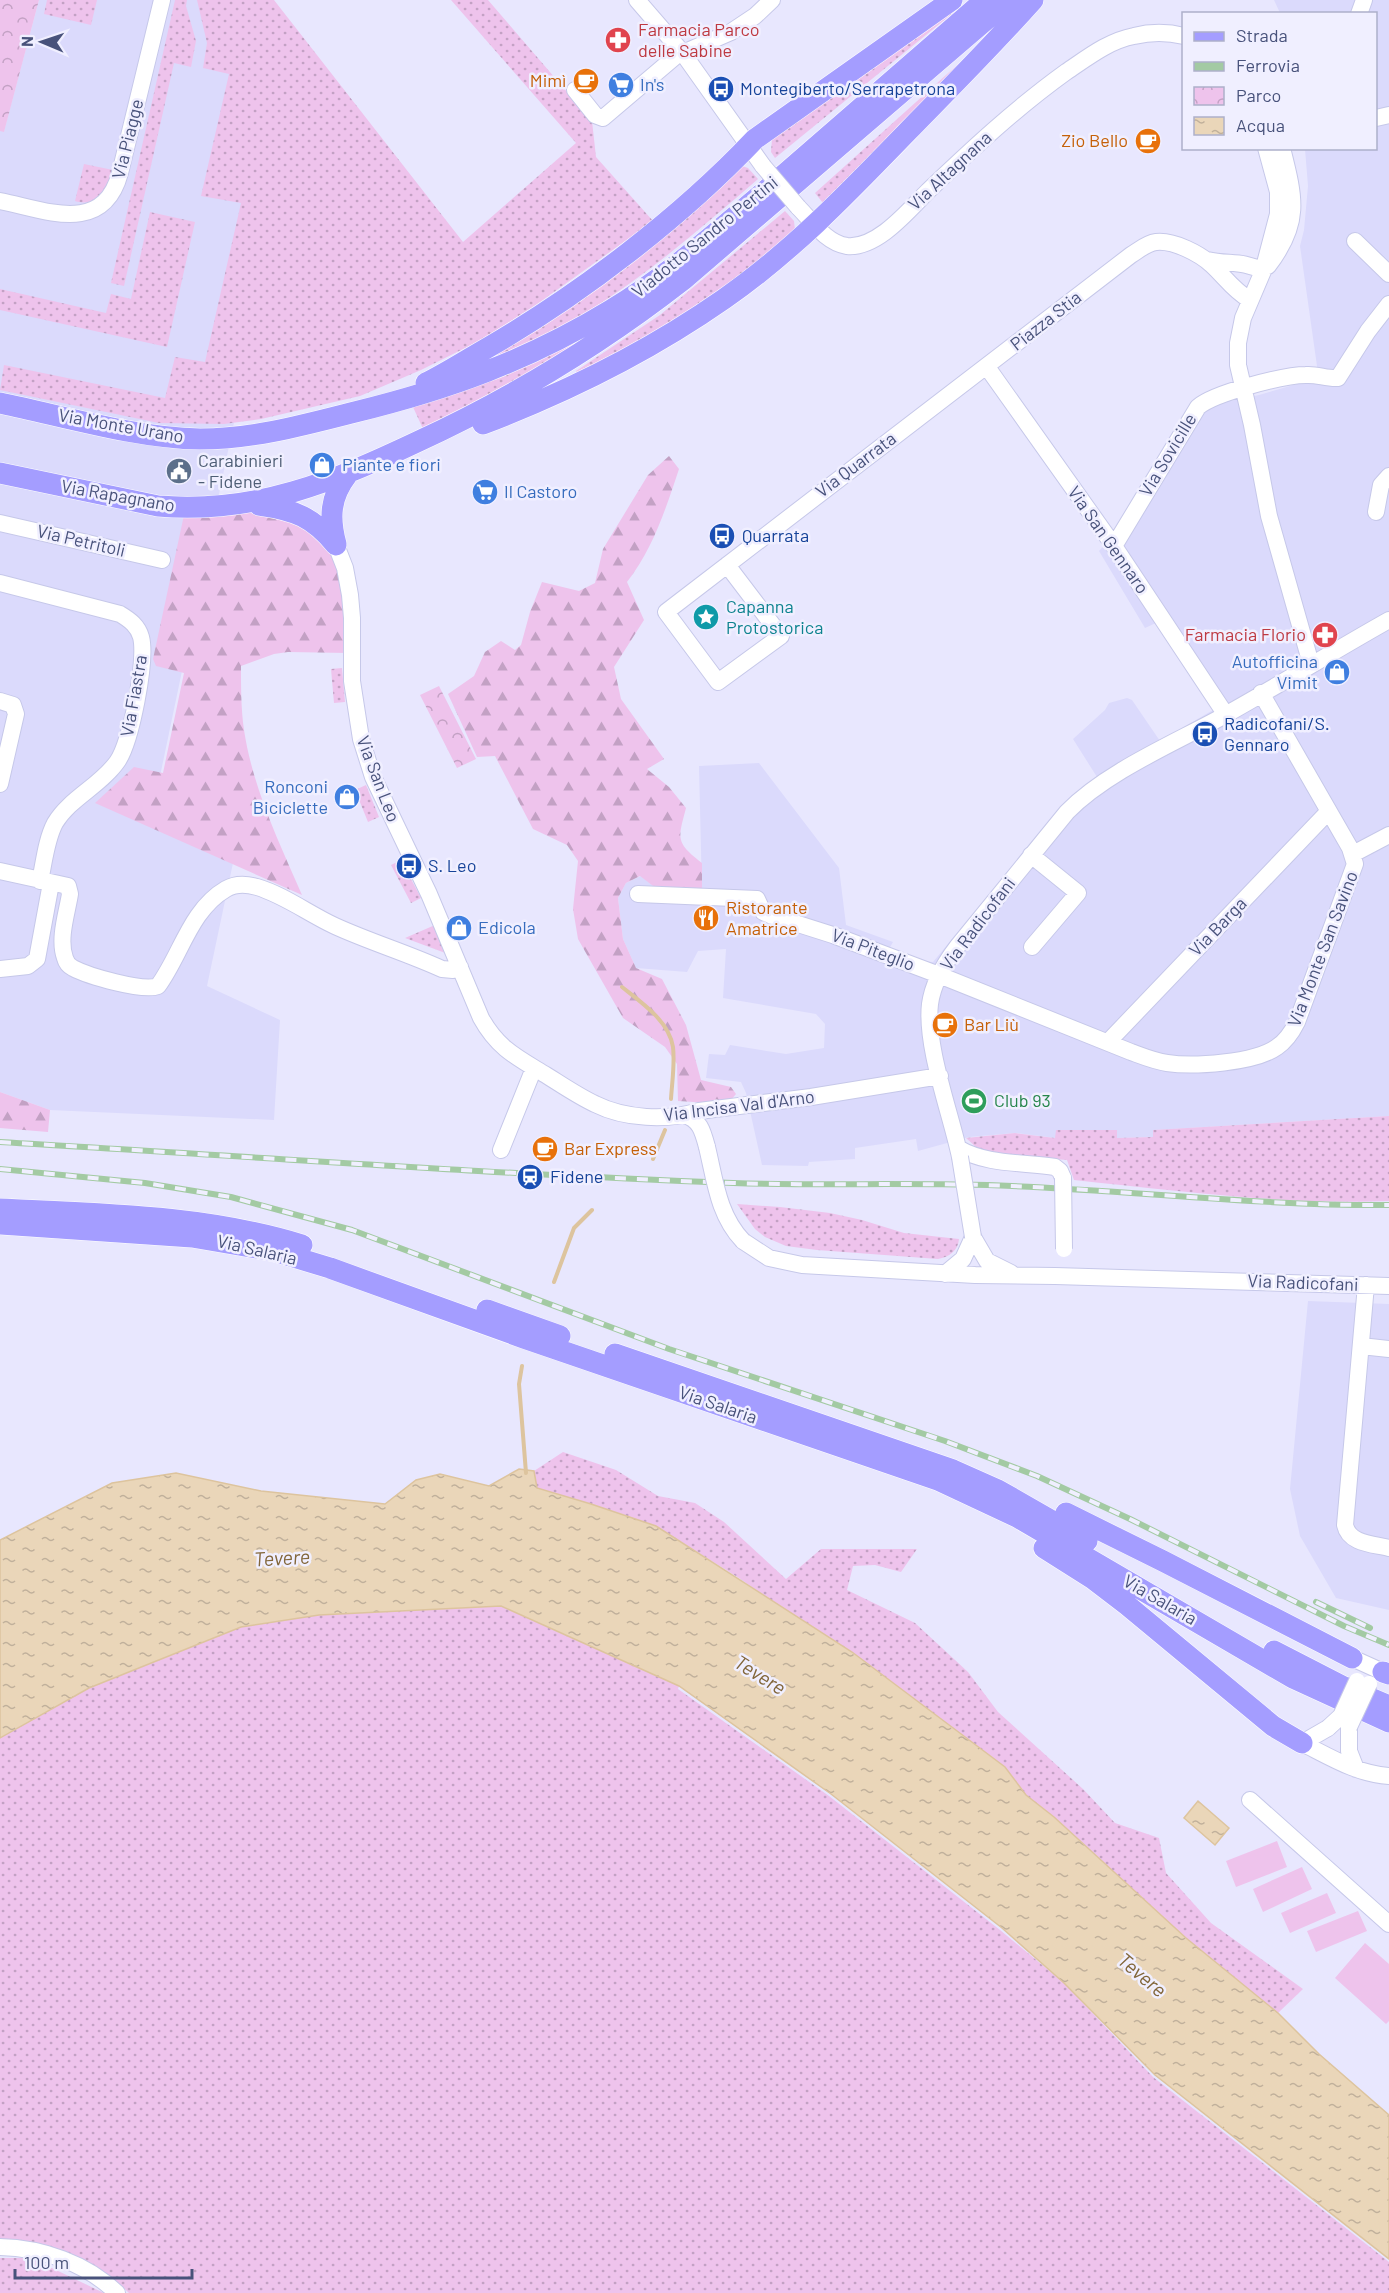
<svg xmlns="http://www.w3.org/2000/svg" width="1389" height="2293" font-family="Barlow,sans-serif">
<defs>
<pattern id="grass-dots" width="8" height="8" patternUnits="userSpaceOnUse" patternTransform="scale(1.5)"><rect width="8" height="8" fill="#eec3ec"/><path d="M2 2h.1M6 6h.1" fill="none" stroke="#c3a1c4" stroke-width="1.8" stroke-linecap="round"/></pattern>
<pattern id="forest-firs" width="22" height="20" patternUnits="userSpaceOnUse" patternTransform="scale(1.5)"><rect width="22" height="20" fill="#eec3ec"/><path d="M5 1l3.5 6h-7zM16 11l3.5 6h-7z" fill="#c3a1c4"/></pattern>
<pattern id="park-crowns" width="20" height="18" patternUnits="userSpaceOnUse" patternTransform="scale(1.5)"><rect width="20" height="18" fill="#eec3ec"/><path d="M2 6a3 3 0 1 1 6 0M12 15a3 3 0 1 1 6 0" fill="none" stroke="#c3a1c4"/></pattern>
<pattern id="water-ripples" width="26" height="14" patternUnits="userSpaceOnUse" patternTransform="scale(1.5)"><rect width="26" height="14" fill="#ead6b9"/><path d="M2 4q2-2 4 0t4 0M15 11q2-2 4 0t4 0" fill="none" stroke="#c0b09b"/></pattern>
</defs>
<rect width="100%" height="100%" fill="#e8e7fe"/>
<path fill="#dbdafc" d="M39,0H247L269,255L150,824L233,863L207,986L280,1020L274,1120L50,1110L0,1092V131H4Z
M1274,0H1389V1116L1154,1130L1153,1137L1117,1138L1116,1130H1056V1138L1015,1133L969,1137L918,1151L916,1139L855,1148V1159L809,1162L808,1166L762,1165L746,1093L741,1082L706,1078L709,1054L725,1055L730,1045L786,1054L824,1048L825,1024L816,1014L723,998L726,949L698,951L687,972L636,968L623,939L618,898L626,883L641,876L657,889L702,892L699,766L759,763L839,868L846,925L893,942L889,949L920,961L933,962L1050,821L1097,777L1073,739L1105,710L1109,703L1127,698L1132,700L1160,741L1213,710L1158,622L1145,628L1099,551L1119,529L1190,409L1259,395L1297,384L1317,383V366L1300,246L1304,230L1308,186L1305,149L1376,148V14L1280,13Z
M1308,1301L1389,1304V1610L1336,1598L1300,1536L1290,1489Z"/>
<path fill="url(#grass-dots)" d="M47,0H97L91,25L44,14Z
M175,0H187L186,6L196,41L191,67L174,63L124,286L111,283Z
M197,0H274L463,242L576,143L451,0H488L592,121L596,157L653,221L540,302L483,339L421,370L360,396L261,419L224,424L159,423L0,390L4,365L165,398L175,357L205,362L241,203L201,196L229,74L203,68L207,43Z
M957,6L959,8L775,158L771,152L772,139Z
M986,39L827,208L815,193Z
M84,164L113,170C108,188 96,208 75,201Z
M742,166L748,168L758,179C679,247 597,320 497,355L494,350Z
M785,211L794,221L795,230L729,289L579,375L576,371L660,315Z
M150,212L195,222L167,347L0,310V289L106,313L111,294L131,299Z
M588,331L601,332L424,431L413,407L477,386Z
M342,668L345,702L334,703L331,669Z
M366,785L379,817L368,822L355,790Z
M401,860L421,898L411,903L391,865Z
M435,925L448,954L405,938Z
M1389,1116V1201C1284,1205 1178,1191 1074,1180L1067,1160L1002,1155L978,1149L966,1138L1015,1133L1055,1138L1056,1130H1117V1138L1153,1137V1130Z
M737,1204L780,1207L830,1213L862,1220L904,1233L959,1239C958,1251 949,1257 938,1259L817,1250L786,1246L765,1237L755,1229Z
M563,1452L616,1470L658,1496L695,1503L724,1522L786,1579L821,1549H917L901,1572L875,1565L853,1566L847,1590L915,1623L968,1672L998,1712L1083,1789L1115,1823L1159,1838L1166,1873L1211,1923L1303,1989L1278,2013L1186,1938L1054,1817L1026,1795L1005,1767L742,1580L656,1526L591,1504L537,1488L534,1471Z
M501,1606L679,1686L678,1689L829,1796L1000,1930L1064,1983L1153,2077L1389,2262V2293H129C91,2255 53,2244 0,2242V1738L89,1688L241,1627L319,1615Z
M0,2258H31L104,2293H0Z"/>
<path fill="url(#forest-firs)" d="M669,456L679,469C666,508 653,549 627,582L644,620L614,667L621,699L664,759L647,769L669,787L686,808C678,839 675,842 702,863V892L657,889L640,876L626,883L618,898L623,939L636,968L662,979L686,1025L701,1080L731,1087L736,1094L725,1107L710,1103L678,1101L677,1064L665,1047L623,1018L578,939L573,909L578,861L567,845L533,829L495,756L477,757L448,694L474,676L485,652L501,641L515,650L521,645L530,612L542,582L579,591L595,583L603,549L648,475Z
M244,509L276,514L327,542L341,572L348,653L288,652L274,654L241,666C241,687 241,709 244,730C253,789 279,842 302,895L95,803L134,767L163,773L184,673L156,666L153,659L184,515Z
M0,1092L50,1110L48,1132L0,1128Z"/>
<path fill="url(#park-crowns)" d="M0,0H39L4,132L0,131Z
M439,686L476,759L457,768L420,695Z"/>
<path fill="#eec3ec" d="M1277,1841L1287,1867L1236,1887L1226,1861Z
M1302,1867L1312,1889L1263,1912L1253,1889Z
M1327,1893L1336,1913L1290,1933L1281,1913Z
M1358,1911L1367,1931L1316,1952L1307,1931Z
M1365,1943L1389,1964V2021L1386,2024L1335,1978Z"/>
<path fill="url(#water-ripples)" stroke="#ddc49e" stroke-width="1.5" d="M519,1469L534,1471L537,1488L591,1504L656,1526L852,1652L1005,1767L1026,1795L1054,1817L1186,1938L1278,2013L1319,2054L1389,2115V2259L1155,2075L1064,1983L1002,1928L831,1794L679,1686L501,1606L319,1615L241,1627L89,1688L0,1738V1540L112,1483L176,1473L261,1491L385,1504L416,1480L440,1474L489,1486Z
M1198,1801L1229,1828L1215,1845L1184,1818Z"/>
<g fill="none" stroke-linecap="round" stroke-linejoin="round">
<path stroke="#ddc49e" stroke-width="4" d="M622,987C641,1002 669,1021 673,1047C675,1064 672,1082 671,1099
M653,1159L665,1130
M554,1282L574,1228L592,1210
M522,1366L519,1384L526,1473"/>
<defs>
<path id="minor" d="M637,0L682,52L763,166
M1359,14L1364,0
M575,90L595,115L603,118L676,56L731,32L755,16L772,0
M1376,118L1389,115
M1266,148L1278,192V214L1263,271L1243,318L1238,343V365L1252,425L1269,516L1311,664
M0,201C46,210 103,236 120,173L162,0
M798,207C812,221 826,243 847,246C877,249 908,211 928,191C972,149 1016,108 1066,72C1087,58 1108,41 1134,36C1150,32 1168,32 1184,36
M1355,241L1389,274
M1207,260C1229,265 1242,260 1263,271
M1268,266C1301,223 1295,199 1282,148
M987,367L1114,546L1226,715
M1376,512L1381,485L1389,476
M0,523L162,560
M336,545L345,568L350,595L352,618V681L361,739L373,777L429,894L481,1018C498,1049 518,1058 546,1075C562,1085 578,1096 595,1104C625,1119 667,1121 699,1111L811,1097L940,1076
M1114,546L1198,407C1214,393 1284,375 1306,375C1317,374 1327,379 1338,378L1368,331L1389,304
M727,565L781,636L718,682L666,612L1131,255C1139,250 1147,243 1156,242C1174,240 1200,254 1212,265C1226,278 1233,290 1250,300
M0,583L120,614C130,620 138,626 141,637C147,660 131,743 117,762C100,786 70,798 55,823C46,840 44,863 40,881
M0,701L13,705L16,714L0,784
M1353,854L1389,835
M1031,855L1078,893L1032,947
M0,871L68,886L70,894C67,913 58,939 65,958C66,962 69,966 73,968C88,976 143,992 158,986C181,955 190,910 226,889C236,883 247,884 257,887C284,895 309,914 335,926C370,942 407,953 442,969L453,970L460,967
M638,894L757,899L763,912L770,915L833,935L939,975L1131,1052C1142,1056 1154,1061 1167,1063C1193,1067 1255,1063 1277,1047C1286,1041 1292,1032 1297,1022L1355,864L1350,848L1261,693
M0,969L28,966L37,959L51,883
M1108,1042L1328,812
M684,1115C700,1119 703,1132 707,1147
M958,1148C986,1165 1024,1162 1055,1167L1060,1171L1063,1178
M501,1150L534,1068
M960,1157C951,1114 925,1046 930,1004C933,982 944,964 957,947L1067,812C1105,773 1170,745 1218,719C1276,687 1332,652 1389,620
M973,1237L987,1261L1011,1273
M743,1241L769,1258L802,1265L975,1275L1055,1276L1389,1286
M945,1274L963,1259L973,1237
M1366,1285L1345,1525C1349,1544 1373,1544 1389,1548
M1361,1346L1389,1349
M1352,1658L1383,1672
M1349,1727V1751L1356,1769
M1302,1743C1330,1757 1357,1774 1389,1776
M1302,1743L1328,1728
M1250,1800L1389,1924
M0,2247C42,2248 86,2263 117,2293"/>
<path id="major" d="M426,383C448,372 468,359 489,347C582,293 681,217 755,139L952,0
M0,403C63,416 136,438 200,439C253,439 304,425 355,412C449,389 529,360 611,310C669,275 720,229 772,185C843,124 914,62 985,0
M483,424C567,392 651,350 724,299C793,251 850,191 908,131C950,88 993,45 1033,0
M0,473L158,506C257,514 332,482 419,441C514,397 601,344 683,280L1009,0
M259,505C295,510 313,517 336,545
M336,544C329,518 330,497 347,475
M0,1209C101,1214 205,1215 302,1245
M0,1224L192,1237L274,1251L330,1268L524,1338L938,1480L1017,1517L1293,1678L1389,1722
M487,1310L560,1336
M615,1354L953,1470L998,1490L1087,1541
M1066,1513L1163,1561L1352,1658
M1044,1548L1093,1579L1127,1605L1273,1726L1302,1743
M1274,1651L1344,1687L1389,1706
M1383,1672L1389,1674"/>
</defs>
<use href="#minor" stroke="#c6c8e9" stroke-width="18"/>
<use href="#major" stroke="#fff" stroke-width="22"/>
<use href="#minor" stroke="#fff" stroke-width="16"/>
<use href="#major" stroke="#a49dff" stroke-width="21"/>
<defs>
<path id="rail" d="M0,1142C244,1156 488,1174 733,1183C826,1186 919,1182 1012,1186C1138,1191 1263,1206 1389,1205
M0,1169L145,1183L231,1197L352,1230L669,1349L945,1441L1037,1476L1130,1519L1344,1626L1389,1645
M1316,1602L1370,1628"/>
</defs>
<use href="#rail" stroke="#a3caa3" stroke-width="6"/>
<use href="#rail" stroke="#f0efff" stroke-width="4" stroke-dasharray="11" stroke-linecap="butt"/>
<defs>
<path id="minor-bridge" d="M763,166L798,207
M707,1147C715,1180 718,1215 743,1241
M960,1157L973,1237
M1063,1178L1064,1249
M1349,1727L1369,1684
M1328,1728L1341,1716L1357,1681"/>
</defs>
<use href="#minor-bridge" stroke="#c6c8e9" stroke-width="18" stroke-linecap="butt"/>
<use href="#minor-bridge" stroke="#fff" stroke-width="16"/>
</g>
<defs>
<symbol id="pharmacy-disc" viewBox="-11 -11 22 22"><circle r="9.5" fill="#e0444e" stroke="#f0efff"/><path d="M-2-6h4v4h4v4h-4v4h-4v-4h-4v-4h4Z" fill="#fff"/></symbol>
<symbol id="cafe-disc" viewBox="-11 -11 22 22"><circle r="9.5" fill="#e8710a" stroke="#f0efff"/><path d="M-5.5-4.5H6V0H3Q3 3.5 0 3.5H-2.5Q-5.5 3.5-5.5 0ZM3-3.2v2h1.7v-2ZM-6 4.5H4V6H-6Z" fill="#fff"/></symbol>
<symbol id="supermarket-disc" viewBox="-11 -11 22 22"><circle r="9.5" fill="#3f7fe0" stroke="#f0efff"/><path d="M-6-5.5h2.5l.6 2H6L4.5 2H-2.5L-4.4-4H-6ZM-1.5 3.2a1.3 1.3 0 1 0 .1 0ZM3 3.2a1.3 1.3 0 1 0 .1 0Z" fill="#fff"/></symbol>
<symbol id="bus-disc" viewBox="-11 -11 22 22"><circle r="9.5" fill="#1a4fb4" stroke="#f0efff"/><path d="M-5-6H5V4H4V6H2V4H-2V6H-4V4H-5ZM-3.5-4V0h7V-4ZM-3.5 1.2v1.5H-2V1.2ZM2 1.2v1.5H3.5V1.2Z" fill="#fff"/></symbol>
<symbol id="shop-disc" viewBox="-11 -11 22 22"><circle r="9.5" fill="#3f7fe0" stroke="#f0efff"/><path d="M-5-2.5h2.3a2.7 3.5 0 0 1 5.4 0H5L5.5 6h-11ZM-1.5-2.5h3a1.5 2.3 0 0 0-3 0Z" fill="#fff"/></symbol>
<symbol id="civic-disc" viewBox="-11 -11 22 22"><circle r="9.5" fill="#5c6f8a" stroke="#f0efff"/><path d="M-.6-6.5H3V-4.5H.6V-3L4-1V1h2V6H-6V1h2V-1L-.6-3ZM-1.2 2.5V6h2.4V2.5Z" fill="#fff"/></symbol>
<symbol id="sight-disc" viewBox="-11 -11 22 22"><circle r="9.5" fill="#0f9aa8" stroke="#f0efff"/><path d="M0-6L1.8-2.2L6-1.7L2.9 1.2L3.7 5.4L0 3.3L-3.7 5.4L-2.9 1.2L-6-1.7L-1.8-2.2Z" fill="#fff"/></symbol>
<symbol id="restaurant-disc" viewBox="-11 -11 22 22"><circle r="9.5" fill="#e8710a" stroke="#f0efff"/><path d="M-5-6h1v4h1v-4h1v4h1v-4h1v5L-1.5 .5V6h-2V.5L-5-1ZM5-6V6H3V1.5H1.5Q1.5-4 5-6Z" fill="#fff"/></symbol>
<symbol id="stadium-disc" viewBox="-11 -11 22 22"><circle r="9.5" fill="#2e9e5b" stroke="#f0efff"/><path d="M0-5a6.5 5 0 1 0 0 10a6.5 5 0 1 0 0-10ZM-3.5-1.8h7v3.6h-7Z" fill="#fff"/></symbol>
<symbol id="station-disc" viewBox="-11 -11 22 22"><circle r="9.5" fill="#1a4fb4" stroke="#f0efff"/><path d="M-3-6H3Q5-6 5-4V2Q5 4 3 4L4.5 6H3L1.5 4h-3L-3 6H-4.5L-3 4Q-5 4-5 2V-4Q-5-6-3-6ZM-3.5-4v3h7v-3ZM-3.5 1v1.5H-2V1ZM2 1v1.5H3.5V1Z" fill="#fff"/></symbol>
</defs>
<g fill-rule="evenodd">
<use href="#pharmacy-disc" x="603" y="25" width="30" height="30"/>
<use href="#cafe-disc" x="571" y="66" width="30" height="30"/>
<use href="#supermarket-disc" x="606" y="70" width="30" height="30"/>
<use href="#bus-disc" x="706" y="74" width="30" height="30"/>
<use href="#cafe-disc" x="1133" y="126" width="30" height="30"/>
<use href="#shop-disc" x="307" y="450" width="30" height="30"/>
<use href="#civic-disc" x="164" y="456" width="30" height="30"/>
<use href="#supermarket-disc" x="470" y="477" width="30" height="30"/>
<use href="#bus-disc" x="707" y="521" width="30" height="30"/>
<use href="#sight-disc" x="691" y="602" width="30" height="30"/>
<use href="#pharmacy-disc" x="1310" y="620" width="30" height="30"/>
<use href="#shop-disc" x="1322" y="657" width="30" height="30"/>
<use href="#bus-disc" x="1190" y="719" width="30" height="30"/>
<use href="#shop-disc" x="332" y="782" width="30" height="30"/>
<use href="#bus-disc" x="394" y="851" width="30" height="30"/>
<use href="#restaurant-disc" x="691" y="903" width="30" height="30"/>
<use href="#shop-disc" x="444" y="913" width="30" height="30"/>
<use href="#cafe-disc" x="930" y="1010" width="30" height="30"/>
<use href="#stadium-disc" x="959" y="1086" width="30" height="30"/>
<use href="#cafe-disc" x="530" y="1134" width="30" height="30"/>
<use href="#station-disc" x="515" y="1162" width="30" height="30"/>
</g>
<g text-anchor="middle" stroke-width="5" stroke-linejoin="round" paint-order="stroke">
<g font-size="18" fill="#be3a42" stroke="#f0efff" text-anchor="start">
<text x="638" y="36">Farmacia Parco<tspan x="638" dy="21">delle Sabine</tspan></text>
<text x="1306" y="641" text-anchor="end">Farmacia Florio</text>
</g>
<g font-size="18" fill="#c56008" stroke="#f0efff" text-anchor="start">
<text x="566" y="87" text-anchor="end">Mimì</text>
<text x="1128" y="147" text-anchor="end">Zio Bello</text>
<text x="726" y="914">Ristorante<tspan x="726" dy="21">Amatrice</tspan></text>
<text x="964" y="1031">Bar Liù</text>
<text x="564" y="1155">Bar Express</text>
</g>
<g font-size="18" fill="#366cbe" stroke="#f0efff" text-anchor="start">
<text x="640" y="91">In's</text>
<text x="342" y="471">Piante e fiori</text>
<text x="504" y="498">Il Castoro</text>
<text x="1318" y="668" text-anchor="end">Autofficina<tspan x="1318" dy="21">Vimit</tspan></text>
<text x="328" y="793" text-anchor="end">Ronconi<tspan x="328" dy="21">Biciclette</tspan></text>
<text x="478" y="934">Edicola</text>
</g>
<g font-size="18" fill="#164399" stroke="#f0efff" text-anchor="start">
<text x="740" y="95">Montegiberto/Serrapetrona</text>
<text x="742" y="542">Quarrata</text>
<text x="1224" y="730">Radicofani/S.<tspan x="1224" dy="21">Gennaro</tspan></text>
<text x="428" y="872">S. Leo</text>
<text x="550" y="1183">Fidene</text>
</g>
<g font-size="18" fill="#48527b" stroke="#f0efff">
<text transform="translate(128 139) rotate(-76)" y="6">Via Piagge</text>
<text transform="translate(950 171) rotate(-43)" y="6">Via Altagnana</text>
<text transform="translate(705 237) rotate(-39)" y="6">Viadotto Sandro Pertini</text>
<text transform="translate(1046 321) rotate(-38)" y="6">Piazza Stia</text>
<text transform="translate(121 426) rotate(10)" y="6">Via Monte Urano</text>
<text transform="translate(1168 455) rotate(-59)" y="6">Via Sovicille</text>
<text transform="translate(856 465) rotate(-37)" y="6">Via Quarrata</text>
<text transform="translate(118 496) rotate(10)" y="6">Via Rapagnano</text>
<text transform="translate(1108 540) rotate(55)" y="6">Via San Gennaro</text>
<text transform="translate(81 541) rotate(13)" y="6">Via Petritoli</text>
<text transform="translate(134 696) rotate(-80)" y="6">Via Fiastra</text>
<text transform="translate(378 779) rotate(69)" y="6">Via San Leo</text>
<text transform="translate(978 924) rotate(-53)" y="6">Via Radicofani</text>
<text transform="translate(1218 927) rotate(-46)" y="6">Via Barga</text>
<text transform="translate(1323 949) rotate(-69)" y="6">Via Monte San Savino</text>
<text transform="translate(873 950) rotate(21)" y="6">Via Piteglio</text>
<text transform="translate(739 1106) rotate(-7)" y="6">Via Incisa Val d'Arno</text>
<text transform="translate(257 1250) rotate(13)" y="6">Via Salaria</text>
<text transform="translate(1303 1283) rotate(2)" y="6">Via Radicofani</text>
<text transform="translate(718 1405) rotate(19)" y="6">Via Salaria</text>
<text transform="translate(1160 1600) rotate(30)" y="6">Via Salaria</text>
</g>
<g font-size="18" fill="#4e5e75" stroke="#f0efff" text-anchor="start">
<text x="198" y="467">Carabinieri<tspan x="198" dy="21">- Fidene</tspan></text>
</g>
<g font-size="18" fill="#0d838f" stroke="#f0efff" text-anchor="start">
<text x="726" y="613">Capanna<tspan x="726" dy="21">Protostorica</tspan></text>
</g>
<g font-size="18" fill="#27864d" stroke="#f0efff" text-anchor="start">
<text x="994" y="1107">Club 93</text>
</g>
<g font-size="20" font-style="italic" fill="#82663a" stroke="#f0efff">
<text transform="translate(282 1558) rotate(-3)" y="7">Tevere</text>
<text transform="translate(760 1675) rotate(32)" y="7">Tevere</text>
<text transform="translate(1142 1975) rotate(40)" y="7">Tevere</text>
</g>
</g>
<rect x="1182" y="12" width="195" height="138" fill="#f0efff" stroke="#adb0ca" stroke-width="1.5"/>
<rect x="1194" y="32" width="30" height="9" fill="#a49dff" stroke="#adb0ca" stroke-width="1.5"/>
<text x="1236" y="42" font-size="18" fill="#48527b">Strada</text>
<rect x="1194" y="62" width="30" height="9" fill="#a3caa3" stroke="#adb0ca" stroke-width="1.5"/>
<text x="1236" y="72" font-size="18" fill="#48527b">Ferrovia</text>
<rect x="1194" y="87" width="30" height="18" fill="url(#park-crowns)" stroke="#adb0ca" stroke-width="1.5"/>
<text x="1236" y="102" font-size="18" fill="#48527b">Parco</text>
<rect x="1194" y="117" width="30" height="18" fill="url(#water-ripples)" stroke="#adb0ca" stroke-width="1.5"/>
<text x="1236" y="132" font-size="18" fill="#48527b">Acqua</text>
<g transform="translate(42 42) rotate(272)" stroke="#f0efff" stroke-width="4.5" paint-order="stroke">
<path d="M0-4.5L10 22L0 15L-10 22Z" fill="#48527b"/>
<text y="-9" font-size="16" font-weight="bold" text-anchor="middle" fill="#48527b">N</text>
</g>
<path d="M15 2269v9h177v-9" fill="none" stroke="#48527b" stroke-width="3"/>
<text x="24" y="2269" font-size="18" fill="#48527b" stroke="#f0efff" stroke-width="4.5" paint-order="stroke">100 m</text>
</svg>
